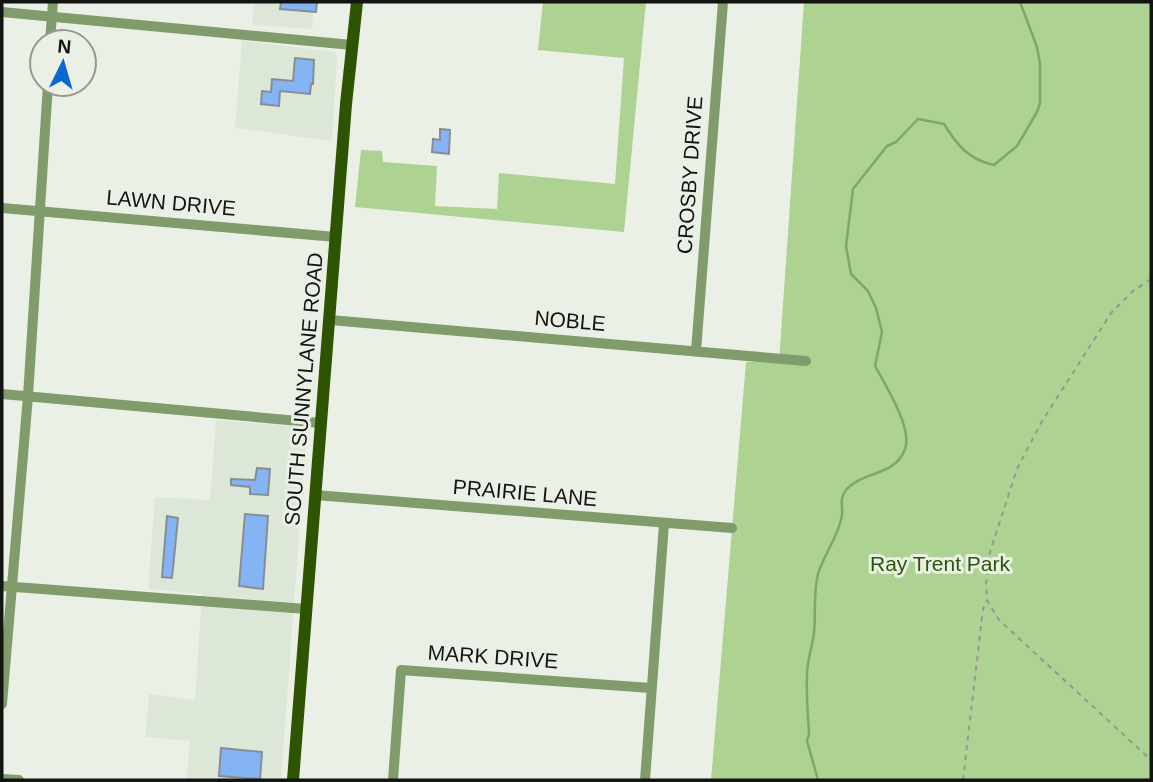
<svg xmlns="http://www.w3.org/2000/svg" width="1153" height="782" font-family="Arial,sans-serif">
<rect width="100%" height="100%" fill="#eaf0e6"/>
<path fill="#dde7d7" d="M254,2H281V9L313,12L312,29L252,25Z
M242,40L334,52L337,56L332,141L235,128Z
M216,420L307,427L281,780H186L190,741L145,737L149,694L195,700L202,594L148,589L155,497L210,500Z"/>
<path fill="#add291" d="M543,2H646L624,232L355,207L361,150L382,151L383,162L437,166L435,206L497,209L499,173L615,184L624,58L538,50Z
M804,2H1151V780H711L746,362H779Z"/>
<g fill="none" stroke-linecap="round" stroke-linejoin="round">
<path stroke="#80a862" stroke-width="2.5" d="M818,780L807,741L809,734C808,714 806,694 807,675C807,661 812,647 814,633C816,614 813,593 818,574C824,554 839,536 842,515C843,506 839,499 846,490C862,471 896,476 905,449C913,429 885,384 875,366L882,332L876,308L868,291L851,274L846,246L853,189L887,146L896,142L918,119L944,124C957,145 969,160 994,165L1017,146L1037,112L1040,103V64L1037,47L1020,2"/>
</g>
<path fill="#85b4f4" stroke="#888d95" stroke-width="2" d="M281,2H317L316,12L280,9Z
M295,58L314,60L313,84H311L310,94L280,91L279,106L261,104L262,91L271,92L272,79L293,81Z
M440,129L450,130L449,154L432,152L433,139L440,140Z
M257,468L270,469L268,495L250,494V487L231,485V479L255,480Z
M245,514L268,516L263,589L239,586Z
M167,516L178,518L172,578L162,577Z
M221,748L262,752L260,779L219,776Z"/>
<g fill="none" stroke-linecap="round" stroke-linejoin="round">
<path stroke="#949891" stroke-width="2" stroke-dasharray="5 5" stroke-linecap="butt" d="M1151,279L1133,291L1111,313L1041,423L1017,469L990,552L986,584L987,600L999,620L1151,760
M963,780L983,609L986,601"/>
<path stroke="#809c6d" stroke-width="10" d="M2,12L352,45
M50,42L53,2
M2,208L336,237
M330,320L806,361
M696,351L723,2
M2,394L321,423
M315,495L732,528
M2,586L306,609
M2,704L28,396L48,84
M2,779L19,780
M393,780L401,670L651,688
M645,780L664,524"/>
<path stroke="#2f5401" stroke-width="12" d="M293,780L346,104L357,2"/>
</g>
<g text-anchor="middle" stroke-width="6" stroke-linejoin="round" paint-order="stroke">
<g font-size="21" fill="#131512" stroke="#eaf0e6">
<text transform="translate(690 175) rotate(-86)" y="7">CROSBY DRIVE</text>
<text transform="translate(171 203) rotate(5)" y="7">LAWN DRIVE</text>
<text transform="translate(570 321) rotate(5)" y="7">NOBLE</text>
<text transform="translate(304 389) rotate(-85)" y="7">SOUTH SUNNYLANE ROAD</text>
<text transform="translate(525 493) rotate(5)" y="7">PRAIRIE LANE</text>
<text transform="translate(493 657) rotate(4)" y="7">MARK DRIVE</text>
</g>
<g font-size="21" fill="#305407" stroke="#eaf0e6">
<text x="940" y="571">Ray Trent Park</text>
</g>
</g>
<rect width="1153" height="782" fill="none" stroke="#131512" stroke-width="7"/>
<g transform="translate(63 63) rotate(5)"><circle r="33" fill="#eaf0e6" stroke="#949891" stroke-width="2"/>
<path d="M0-5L12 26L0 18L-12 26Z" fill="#0968d1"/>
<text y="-10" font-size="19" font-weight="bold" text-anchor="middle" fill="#131512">N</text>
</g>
</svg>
